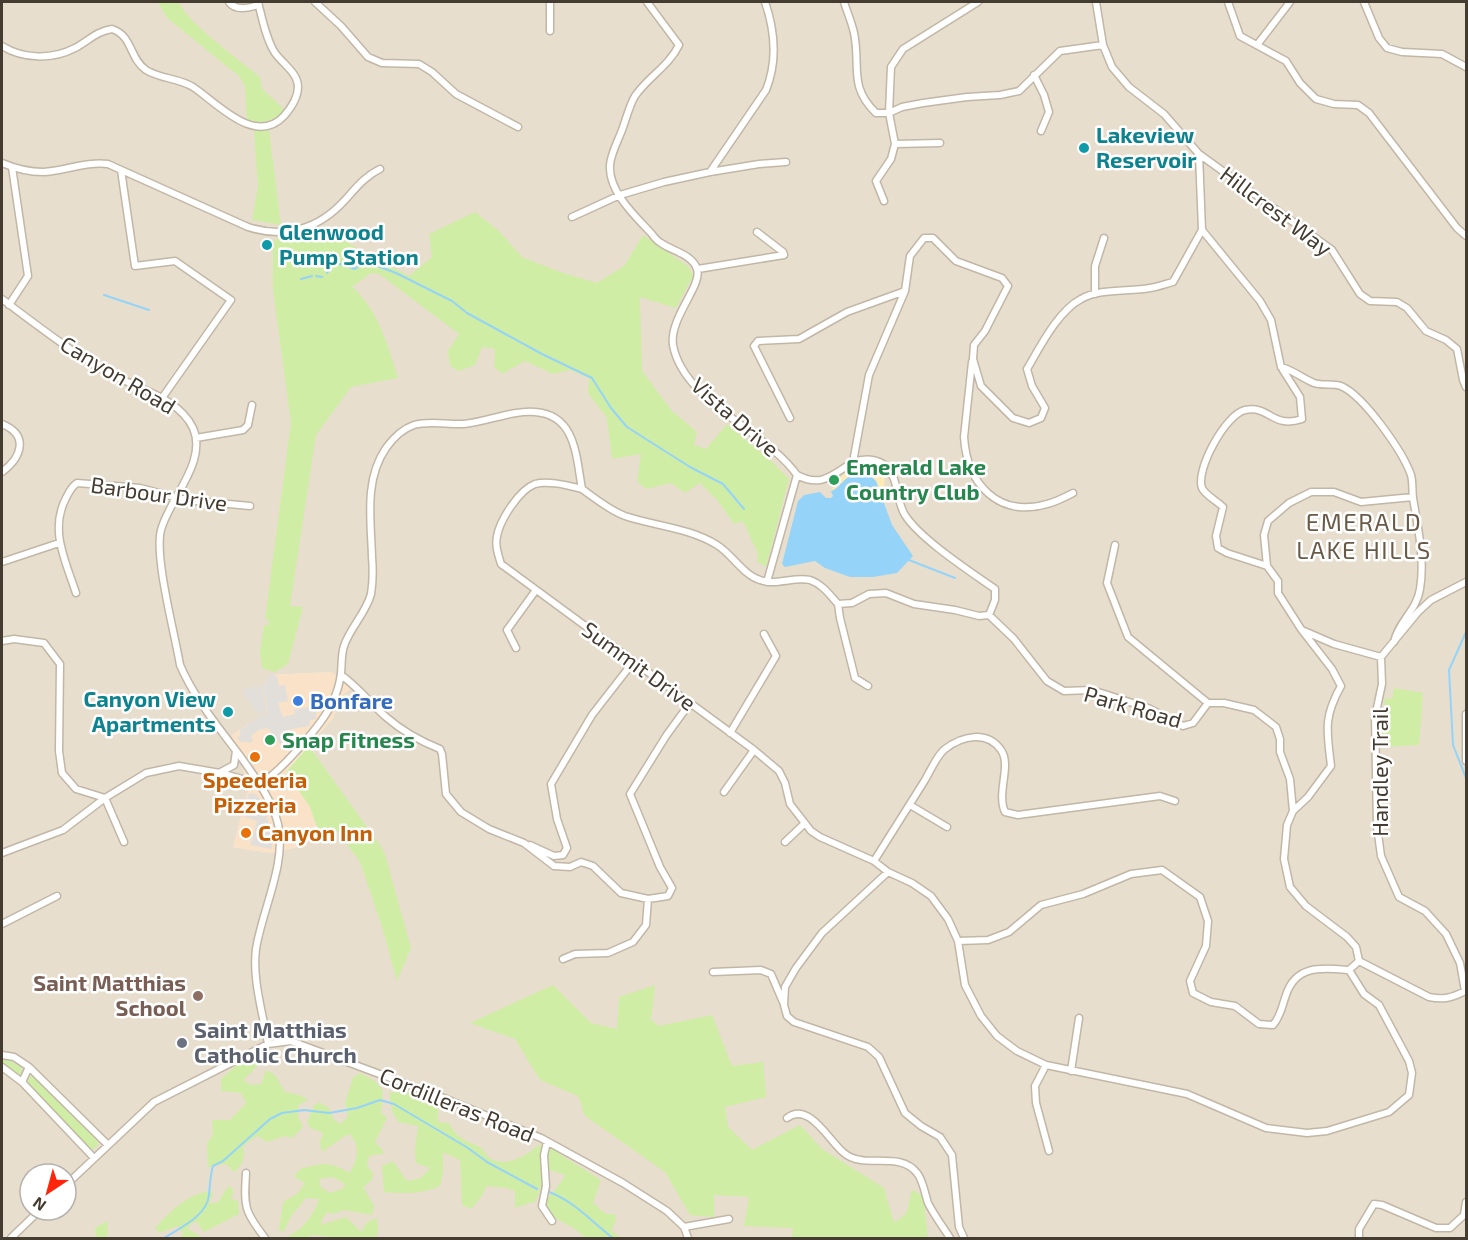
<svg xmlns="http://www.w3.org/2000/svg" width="1468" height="1240" font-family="'Exo 2',sans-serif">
<rect width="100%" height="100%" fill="#f3ede1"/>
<path fill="#e8dece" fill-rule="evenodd" d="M2,2H1466V1238H2ZM332,672L343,695L333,718L309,746L357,814L335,827L294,848L271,853L233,847L249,788L232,735L261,716L268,714L263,686L270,675ZM30,1174H66V1210H30Z"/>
<path fill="#f9e2c8" d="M332,672L350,689L343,695L333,718L286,771L310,807L316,825L294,848L271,853L233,847L249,788L232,735L261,716L268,714L263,686L270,675Z"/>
<path fill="#cfeda4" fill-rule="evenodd" d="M158,2H179C184,20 243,63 260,77L262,89L285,110C273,122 263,124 247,121L245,87L240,77L166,17Z
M269,130L281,225L252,220L258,186L254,131Z
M475,212L499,231L522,257L560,272L597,283L624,266L643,235L689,267L693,276L676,308L640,297L642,371L672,411L697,432L694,445L706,449L727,424L770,460L789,479L766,567L757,561L758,554L743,521L734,524L718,501L700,483L685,493L671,483L646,489L637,481L641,454L612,459L607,418L588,393L589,378L570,370L553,374L525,361L502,374L494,367L495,349L482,347L475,365L459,371L450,366L448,351L459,334L379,274L371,273L352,287C378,309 388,346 398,378L351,387L316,435L290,606L303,607L288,664L275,672L262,668L260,652L264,625L268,626L269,620L265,619L291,422L273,291V242L277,238L292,237L327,226L339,238L409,276L432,257L429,234Z
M1394,688L1423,693L1419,745L1385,747V742L1382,740L1385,698L1392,699Z
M309,746L384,851L411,948L397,981L382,927L360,862L335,828L323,834L316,825L310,807L286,772Z
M553,985L591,1023L617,1029L619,997L655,985L651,1020L659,1026L712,1015L732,1066L763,1062L766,1097L725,1107L728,1127L752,1150L800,1125L822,1149L884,1188L894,1223L906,1214L912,1190L923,1196L928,1238H792L793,1228L744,1226L749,1197L714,1195V1217L690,1215L665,1172L585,1116L578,1096L540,1080L515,1039L470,1023Z
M253,1054H262V1061L243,1080L251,1085L261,1084L266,1070L275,1075L285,1092L299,1095L308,1099L298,1106V1117L303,1127L292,1138L285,1136L267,1142L257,1136L243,1146C245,1158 243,1165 234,1172L226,1164L208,1167L207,1143L213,1135L212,1120H230L246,1103L241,1093L221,1091V1079L233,1068Z
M2,1059L10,1061L21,1067L22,1077L2,1064Z
M360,1073L375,1081L383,1091L381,1113L387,1118L375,1142L385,1153L369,1156L367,1166L373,1173L372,1180L363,1187L374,1206L372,1215L344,1210L333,1214L327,1212L322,1219L321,1225L346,1217L361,1232L367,1222L377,1218L378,1232L376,1238H342L312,1235L307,1238H284C300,1233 314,1215 319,1199L306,1198L291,1216L284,1231H279L283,1202L297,1194L305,1183L294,1177L300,1169C323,1163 329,1161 350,1173C357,1159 361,1147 350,1134L342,1138L322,1152L320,1142L323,1133L310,1128L307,1122L314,1106L319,1102L329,1108L333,1119L341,1124L348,1116L345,1102L353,1078ZM333,1177L345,1184L344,1188L330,1193L321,1187L319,1179Z
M29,1076L34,1077L73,1117L97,1138L98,1145L90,1152L27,1084L26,1079Z
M397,1092L413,1094L438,1108V1122L449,1123C455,1136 465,1141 478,1146C484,1149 486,1156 491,1159C507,1168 527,1155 539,1145L554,1147L561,1155L601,1180L593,1203L606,1214H615L616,1220L611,1230L621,1238H586L575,1229L550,1215L542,1206C549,1194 559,1188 565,1175L544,1168L543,1180L536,1201L515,1208V1191L507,1188L487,1186L481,1197L471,1209L462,1205L460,1160L443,1152V1173L440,1186C423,1194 403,1194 384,1192L382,1166L393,1161L407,1181L421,1178L430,1168L416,1163L415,1151L418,1126L398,1122L393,1113L389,1093Z
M229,1185L234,1192L231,1199L238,1201L239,1214L204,1232L196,1221L187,1228L203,1238H180L185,1230L181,1232L178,1226L159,1233L155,1228C169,1212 189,1193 211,1191L213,1194L209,1204L218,1202Z
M108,1221L107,1238H96L95,1228Z"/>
<path fill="#fdebb7" d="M869,463L885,475L883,499L876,481L840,483L835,489L831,490L843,475Z"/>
<path fill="#e2dfdb" d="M273,674L277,677L279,686L285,685L288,701L278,703L283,717L295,714L294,710L316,705V719L310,720L309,726L287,730L295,741L289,747L284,749L268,728L259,730L251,736L253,741L249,743L245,741L242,743L237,738L240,735V730L261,716L268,714L263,686L270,675Z
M261,686L266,710L259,715L244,695L243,689Z
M249,793L257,795L265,810L270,828L272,849L250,845L257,821L243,816Z"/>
<path fill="#95d4f8" d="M858,474L871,476L876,481L892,525L913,556L897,573L873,577H850L825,568L815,561L785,567L782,564L798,501L804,495L820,492L826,498H831L833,496L831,491C843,487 842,476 858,474Z"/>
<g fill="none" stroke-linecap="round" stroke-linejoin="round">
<path stroke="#95d4f8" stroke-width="2" d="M327,273L334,264H340L355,269L360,265L372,264L396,273L452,301L467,313L542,354L592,378L611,408L627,427L690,467L723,484L744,509
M316,276L322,277
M301,279L312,276
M104,295L149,310
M909,560L955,578
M1466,632L1449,670L1453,745L1466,778
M549,1192C574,1201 592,1222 613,1238
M164,1238C180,1228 207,1216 209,1195C210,1185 210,1176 213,1166L223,1161L270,1119L282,1113L304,1110L329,1113L357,1108L380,1100L394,1104L468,1148L487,1162L537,1189"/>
<defs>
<path id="street" d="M229,2C235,11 249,8 258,5
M315,2L341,26L368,57L382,63L419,64L432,72L456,94L518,127
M550,2V31
M647,2L679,45C669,66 648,77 635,96C629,106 626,120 622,130C618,141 611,153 610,165C608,191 635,216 651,233C654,237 657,241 661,243C672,251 692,254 697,269C703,285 669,318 673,345C683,401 766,431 797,475
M844,2C847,12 852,23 854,33C861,66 848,86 876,113H889L902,107L923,103L967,97L1000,95L1019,91L1060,51L1103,45
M1228,2L1240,36L1286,61L1300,83L1316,99L1334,104L1358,105L1369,113L1457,228L1466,236
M1364,2L1379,38L1387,48L1402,52L1442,54L1466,67
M1257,45L1290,2
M2,46C23,59 52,60 75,48C88,41 97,31 112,29C133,36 129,58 146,70C160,79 179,78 193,87C216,102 255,147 284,116C291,108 298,98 298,87C298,73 283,64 275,53C266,39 262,18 258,2
M1034,75L1044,95L1049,112L1041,131
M895,144L940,143
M1199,154L1332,250L1360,294L1370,301L1397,302L1407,308L1426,331L1446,340L1457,349L1463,380L1466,387
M2,163C14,168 29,172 43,172C65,171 86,161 108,164L248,227C285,239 319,229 345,200C356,188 365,176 380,169
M121,170L135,266L175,261L231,300L162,398
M710,172L759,164L786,162
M884,201L876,181L891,159L895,144L889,113L891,67L903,49L978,2
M572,217L620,195L664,182L710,172L766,90C778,60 775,31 765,2
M757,232L783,252L784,255
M698,269L784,255
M1095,294V266L1104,238
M2,299C27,318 53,338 79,355C90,362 100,369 111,374C138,389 179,398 193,428C208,462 169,499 161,530C154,557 175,634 180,665C195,700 221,730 243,760C257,780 272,800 278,824C287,863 262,910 256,949C252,979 263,1014 268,1044
M9,305L28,276L12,167
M972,362L964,437C967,484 998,518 1047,504C1056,502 1065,497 1073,493
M1281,367C1293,370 1302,378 1314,383C1322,386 1333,383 1341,386C1364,396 1403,452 1411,475C1413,482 1412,491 1413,498C1418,528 1425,559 1420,589C1417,610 1398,622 1394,642
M790,418L754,346L758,341L799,339L847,312L905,291
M2,424C29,435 22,457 2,472
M196,438L243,430L248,425L252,405
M582,489C569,486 549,480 535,484C519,490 500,520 497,536C495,546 498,554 501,564L754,750L779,771L785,783L790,804L811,831L820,837L874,861L888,872L912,883L931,896L948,919L958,941L965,985L981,1016L997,1036L1017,1051L1046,1065L1187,1094L1266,1128L1307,1133L1327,1131L1389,1112L1409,1095L1412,1073L1409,1061L1379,1005L1364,994L1349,970
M2,562L59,543
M1267,566L1264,535L1268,521L1289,503L1311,492H1334L1361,502L1413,497
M767,582L797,475C821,488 832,475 853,462L869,375L905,291L910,256L924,238H933L956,261L1002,278L1008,286L985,331L974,345L973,359L981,386L1013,418L1029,423L1041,418L1045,408L1032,386L1027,369C1040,347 1058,311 1081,299C1100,288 1129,292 1150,288C1158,287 1165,284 1173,282L1202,230
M76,593C66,562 49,530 66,498C69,492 71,487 77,483L140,488L186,500L250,506
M838,604L840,618L855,678L868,686
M989,615L1014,639L1047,681L1064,691L1092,690L1148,708L1183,726L1193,723L1208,703L1128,637L1107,583L1115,545
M1304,631L1334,644L1381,657L1418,612L1431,600L1466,582
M2,641L14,639L44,643L60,664L59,751L62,773L76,789L105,798L124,842
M516,648L507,630L536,590
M341,675C358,687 370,703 386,717C402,731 420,741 440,749L442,754L446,794L461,812L489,829L524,843L554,866L570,867L581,862L593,866L621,893L648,899L668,896L672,888L660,867L630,794L666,736L690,703
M1208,703H1224L1254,710L1276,727L1280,739V752L1290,779L1293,811
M1466,714V761
M730,733L776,656L764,634
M221,772L234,765L236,751
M724,792L754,750
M910,805L947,827
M785,842L804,824
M530,845L554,856L563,855L567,848L557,819L551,784L592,715L634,661
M2,853L63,830L105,798L146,773L179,766L220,773L260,784C279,773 323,724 332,703C336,695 340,682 341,673C342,664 341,655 344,646C350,628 366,613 371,594C373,582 373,569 372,557C371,520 364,480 386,448C394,437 402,429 414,425C430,420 448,425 464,424C486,422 513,410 535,412C576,415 576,456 582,489C596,499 609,510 625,516C655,526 690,528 717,545C732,554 743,575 760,580C778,586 794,576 810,580C822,584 830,595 838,604L852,603L869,594L886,593L914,604L955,610L979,616L989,615L995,600V589C971,572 920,539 905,515C896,501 899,480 887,467C878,458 864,458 853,462
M874,861C891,834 908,807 925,780C931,770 937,755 945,749C962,736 987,730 1001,750C1012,765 996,793 1005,812L1018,815L1160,796L1175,801
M888,872L822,933L796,968L785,987L784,1005L787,1016L794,1022L868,1047L879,1057L905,1113L921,1126L940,1137L952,1155L959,1227L964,1238
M2,924L57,896
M958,941L988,940L1009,932L1041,905L1083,894L1131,874L1162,870L1200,897L1208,921L1206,946L1190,981L1193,993L1211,1002L1235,1006L1259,1024L1273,1025C1281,1016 1282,1006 1286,995C1296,964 1323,968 1349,970L1359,961L1356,947L1347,937L1306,906L1290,887L1284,859L1287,825L1293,811L1308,797L1331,766C1327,731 1323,718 1341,686L1332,669L1301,629L1278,593V581L1267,566L1227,553L1218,548L1216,536L1223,507C1217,501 1205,495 1202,488C1195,470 1226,414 1245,410C1270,405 1272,429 1302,419L1300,397L1281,367L1271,320L1260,301L1202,230L1199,154L1164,114L1129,87L1112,67L1103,45L1096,2
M563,959L575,954L608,953L633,942L646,925L648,899
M1359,961L1429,997C1443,1000 1452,998 1465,991L1460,963L1446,934L1425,911L1399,897L1381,856L1377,826L1375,717L1382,684L1381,657
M713,972L761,970L771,974L783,1002
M2,1055L14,1057L29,1067L108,1145
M1046,1065L1035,1086L1036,1103L1049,1151
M2,1067L22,1082L94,1158
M1071,1071L1079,1018
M22,1082L29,1067
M787,1118C809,1101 829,1141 844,1153C864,1170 899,1150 917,1173C923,1180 925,1194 928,1203C934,1215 943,1227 950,1238
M547,1142L544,1155L546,1186L542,1206L552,1221
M246,1173C244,1207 244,1211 265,1238
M66,1185L154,1102L268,1044L291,1041L441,1097L541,1138L623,1183L667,1211L684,1227L688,1238
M684,1227L729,1219
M11,1238L40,1210
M1359,1238V1229L1374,1204L1382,1205L1436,1228H1450L1464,1215L1466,1202"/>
</defs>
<use href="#street" stroke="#c2b7a6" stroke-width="9"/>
<use href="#street" stroke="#fff" stroke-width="6"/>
</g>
<g fill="#0f9aa8" stroke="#fff" stroke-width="2">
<circle cx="1084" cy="148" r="6"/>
<circle cx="267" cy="245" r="6"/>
<circle cx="228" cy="712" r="6"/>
</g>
<g fill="#2e9e5b" stroke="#fff" stroke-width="2">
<circle cx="834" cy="480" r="6"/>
<circle cx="270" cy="740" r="6"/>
</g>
<circle fill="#3f7fe0" stroke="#fff" stroke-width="2" cx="298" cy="701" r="6"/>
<g fill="#e8710a" stroke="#fff" stroke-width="2">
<circle cx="255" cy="757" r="6"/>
<circle cx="246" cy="833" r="6"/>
</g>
<circle fill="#8d6e63" stroke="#fff" stroke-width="2" cx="198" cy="996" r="6"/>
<circle fill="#6b7280" stroke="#fff" stroke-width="2" cx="182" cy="1043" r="6"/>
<g text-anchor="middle" stroke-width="5" stroke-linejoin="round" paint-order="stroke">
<g font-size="22" font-weight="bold" fill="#0d838f" stroke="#fff" text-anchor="start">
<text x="1096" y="143">Lakeview<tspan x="1096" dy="25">Reservoir</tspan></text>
<text x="279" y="240">Glenwood<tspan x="279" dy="25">Pump Station</tspan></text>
<text x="216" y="707" text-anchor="end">Canyon View<tspan x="216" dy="25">Apartments</tspan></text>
</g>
<g font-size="22" fill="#453c31" stroke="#fff">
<text transform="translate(1276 211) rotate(37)" y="8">Hillcrest Way</text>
<text transform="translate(118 375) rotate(31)" y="8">Canyon Road</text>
<text transform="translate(735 417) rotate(41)" y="8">Vista Drive</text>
<text transform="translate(159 494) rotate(8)" y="8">Barbour Drive</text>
<text transform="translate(639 666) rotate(36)" y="8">Summit Drive</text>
<text transform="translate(1133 707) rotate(16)" y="8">Park Road</text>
<text transform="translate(1380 772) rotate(-90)" y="8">Handley Trail</text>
<text transform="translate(457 1105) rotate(22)" y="8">Cordilleras Road</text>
</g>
<g font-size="22" font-weight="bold" fill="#27864d" stroke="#fff" text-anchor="start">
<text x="846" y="475">Emerald Lake<tspan x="846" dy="25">Country Club</tspan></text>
<text x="282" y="748">Snap Fitness</text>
</g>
<g font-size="22" font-weight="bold" fill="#366cbe" stroke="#fff" text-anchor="start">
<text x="310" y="709">Bonfare</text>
</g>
<g font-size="22" font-weight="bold" fill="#c56008" stroke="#fff">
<text x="255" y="788">Speederia<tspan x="255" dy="25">Pizzeria</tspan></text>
<text x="258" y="841" text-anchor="start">Canyon Inn</text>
</g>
<g font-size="22" font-weight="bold" fill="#785e54" stroke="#fff" text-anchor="end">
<text x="186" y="991">Saint Matthias<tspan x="186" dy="25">School</tspan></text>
</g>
<g font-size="22" font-weight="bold" fill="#5b616d" stroke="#fff" text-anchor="start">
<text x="194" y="1038">Saint Matthias<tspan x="194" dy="25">Catholic Church</tspan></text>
</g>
<g font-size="24" letter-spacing="1.5" fill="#695a47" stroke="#fff">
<text x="1364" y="531">EMERALD<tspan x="1364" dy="28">LAKE HILLS</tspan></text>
</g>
</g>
<rect width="1468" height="1240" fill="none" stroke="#453c31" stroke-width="6"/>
<g transform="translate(48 1192) rotate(216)"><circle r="28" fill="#ffffff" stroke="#b5b1ad" stroke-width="1.5"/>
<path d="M0-4.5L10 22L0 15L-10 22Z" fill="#ff250c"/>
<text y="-9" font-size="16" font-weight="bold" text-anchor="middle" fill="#453c31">N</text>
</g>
</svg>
